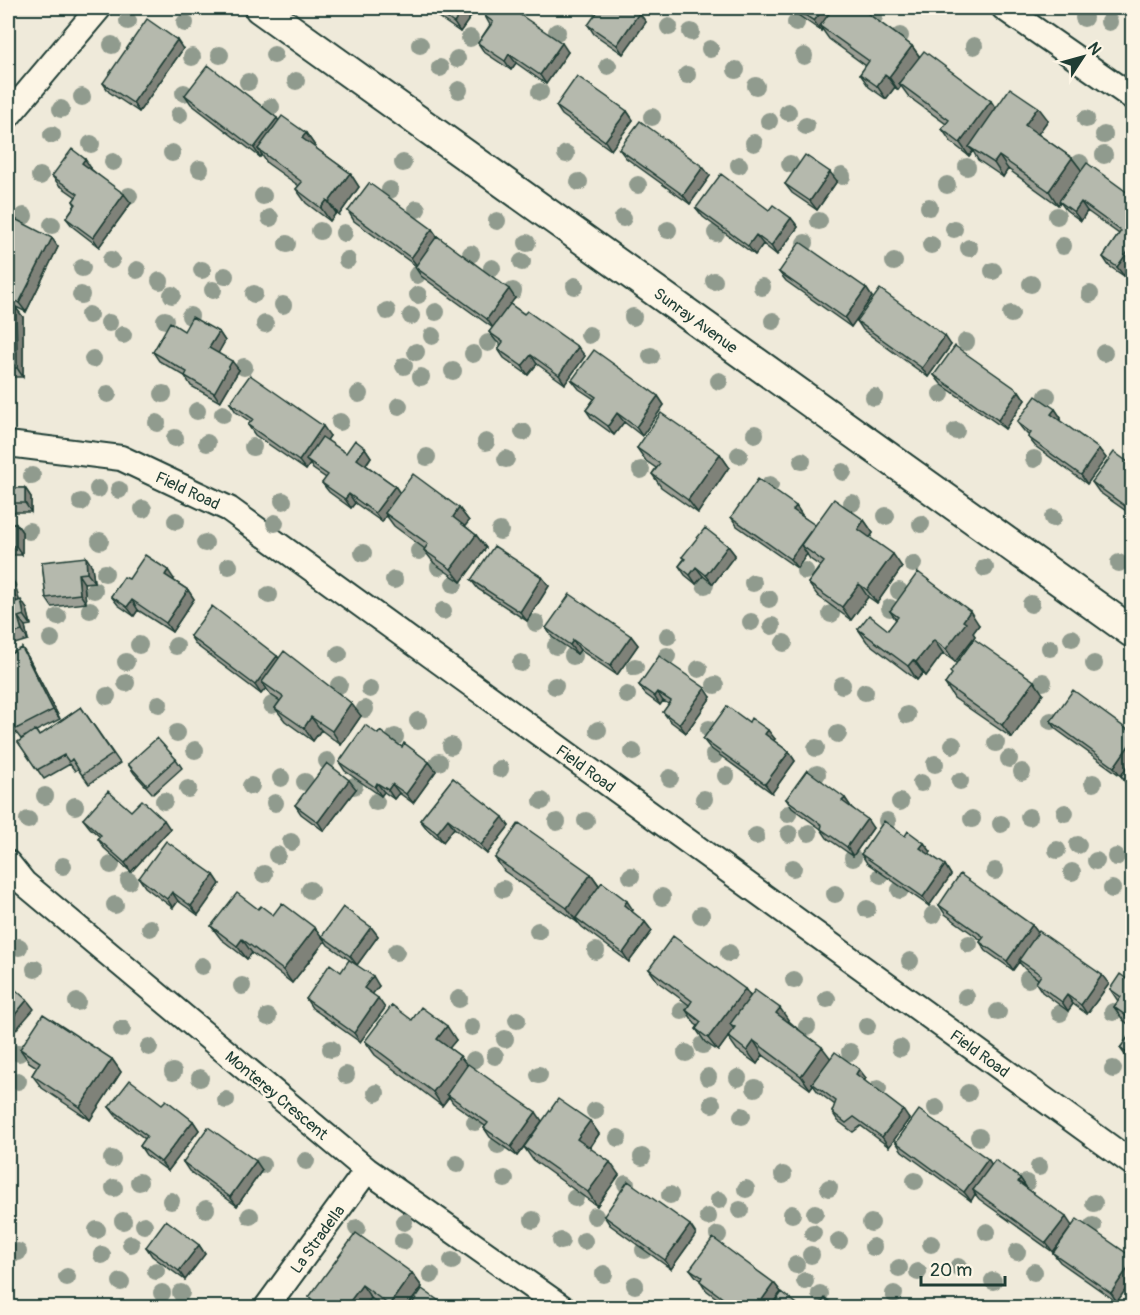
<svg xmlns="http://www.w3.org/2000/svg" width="1140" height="1315" font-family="Pangolin,sans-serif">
<rect width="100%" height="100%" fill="#efeada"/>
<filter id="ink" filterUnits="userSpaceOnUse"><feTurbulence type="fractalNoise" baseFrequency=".0167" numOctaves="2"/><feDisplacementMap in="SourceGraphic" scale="12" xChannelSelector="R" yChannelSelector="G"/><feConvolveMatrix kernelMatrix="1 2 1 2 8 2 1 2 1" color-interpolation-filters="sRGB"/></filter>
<g filter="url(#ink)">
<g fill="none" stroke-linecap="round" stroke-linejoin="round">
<defs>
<path id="minor" d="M1004,8L1132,97
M8,116L99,8
M8,444L121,458L229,509L1132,1163
M8,863L24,883L367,1170L563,1308
M266,1308L367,1170"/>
<path id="tertiary" d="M260,8L1132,632"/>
</defs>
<use href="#minor" stroke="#1f3d34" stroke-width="28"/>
<use href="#tertiary" stroke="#1f3d34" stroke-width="34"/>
<use href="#minor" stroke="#fcf5e5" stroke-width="24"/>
<use href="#tertiary" stroke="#fcf5e5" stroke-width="30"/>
</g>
<g fill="#909b8e">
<circle cx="874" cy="17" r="9"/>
<circle cx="1084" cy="18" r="9"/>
<circle cx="128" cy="21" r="9"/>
<circle cx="1109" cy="22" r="9"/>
<circle cx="185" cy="23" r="9"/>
<circle cx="796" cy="23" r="9"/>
<circle cx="669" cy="27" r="9"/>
<circle cx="557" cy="32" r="9"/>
<circle cx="691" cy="32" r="9"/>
<circle cx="900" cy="36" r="9"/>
<circle cx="470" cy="38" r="9"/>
<circle cx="112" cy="45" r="9"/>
<circle cx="420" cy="45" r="9"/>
<circle cx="974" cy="46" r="9"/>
<circle cx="710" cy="49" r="9"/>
<circle cx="220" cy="55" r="9"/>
<circle cx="274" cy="55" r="9"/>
<circle cx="804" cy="56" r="9"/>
<circle cx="192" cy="57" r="9"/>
<circle cx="457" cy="59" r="9"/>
<circle cx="608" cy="66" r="9"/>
<circle cx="440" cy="68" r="9"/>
<circle cx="736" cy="70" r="9"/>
<circle cx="687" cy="75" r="9"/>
<circle cx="296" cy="81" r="9"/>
<circle cx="248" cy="82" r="9"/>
<circle cx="756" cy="86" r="9"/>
<circle cx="459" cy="90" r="9"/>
<circle cx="540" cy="92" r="9"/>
<circle cx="184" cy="93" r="9"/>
<circle cx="82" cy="97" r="9"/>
<circle cx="271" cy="107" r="9"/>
<circle cx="61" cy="109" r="9"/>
<circle cx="788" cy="112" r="9"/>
<circle cx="179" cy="115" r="9"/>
<circle cx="652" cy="117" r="9"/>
<circle cx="1086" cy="119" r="9"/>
<circle cx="769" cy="121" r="9"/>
<circle cx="806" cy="126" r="9"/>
<circle cx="52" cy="135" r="9"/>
<circle cx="1104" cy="135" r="9"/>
<circle cx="754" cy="143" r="9"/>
<circle cx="91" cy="144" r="9"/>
<circle cx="172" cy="153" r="9"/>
<circle cx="566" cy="154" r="9"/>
<circle cx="1104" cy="155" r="9"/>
<circle cx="113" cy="162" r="9"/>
<circle cx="403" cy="163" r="9"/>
<circle cx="1080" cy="163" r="9"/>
<circle cx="790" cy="164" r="9"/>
<circle cx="739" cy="165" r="9"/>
<circle cx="967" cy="167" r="9"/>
<circle cx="200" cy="169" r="9"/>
<circle cx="40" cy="176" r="9"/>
<circle cx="842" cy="176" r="9"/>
<circle cx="579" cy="182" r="9"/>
<circle cx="638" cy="185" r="9"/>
<circle cx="947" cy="185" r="9"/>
<circle cx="390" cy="190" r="9"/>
<circle cx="129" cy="196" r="9"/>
<circle cx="263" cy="196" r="9"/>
<circle cx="929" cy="207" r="9"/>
<circle cx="417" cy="209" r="9"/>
<circle cx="24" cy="216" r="9"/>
<circle cx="1057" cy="216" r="9"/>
<circle cx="270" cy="218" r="9"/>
<circle cx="623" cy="218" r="9"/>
<circle cx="497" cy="221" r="9"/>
<circle cx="819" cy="221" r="9"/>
<circle cx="52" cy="225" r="9"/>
<circle cx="954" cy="229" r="9"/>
<circle cx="668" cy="230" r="9"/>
<circle cx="320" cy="231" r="9"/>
<circle cx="344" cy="233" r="9"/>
<circle cx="716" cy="233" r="9"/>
<circle cx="527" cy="243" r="9"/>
<circle cx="805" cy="243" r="9"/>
<circle cx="287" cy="244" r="9"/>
<circle cx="931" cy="245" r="9"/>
<circle cx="1063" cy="246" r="9"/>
<circle cx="969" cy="248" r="9"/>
<circle cx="471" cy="254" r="9"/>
<circle cx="111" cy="260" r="9"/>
<circle cx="347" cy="260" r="9"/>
<circle cx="522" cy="262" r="9"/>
<circle cx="894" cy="262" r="9"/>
<circle cx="82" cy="268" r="9"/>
<circle cx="492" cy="268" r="9"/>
<circle cx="137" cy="270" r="9"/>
<circle cx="202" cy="270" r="9"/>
<circle cx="993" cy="271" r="9"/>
<circle cx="417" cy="275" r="9"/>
<circle cx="225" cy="276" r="9"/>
<circle cx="160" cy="281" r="9"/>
<circle cx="714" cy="281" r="9"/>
<circle cx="1031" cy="284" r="9"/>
<circle cx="575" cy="286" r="9"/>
<circle cx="762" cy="287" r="9"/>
<circle cx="213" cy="290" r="9"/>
<circle cx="513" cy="291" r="9"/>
<circle cx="254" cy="294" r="9"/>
<circle cx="1090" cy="294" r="9"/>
<circle cx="81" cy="295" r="9"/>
<circle cx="172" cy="295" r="9"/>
<circle cx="418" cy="295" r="9"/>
<circle cx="283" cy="305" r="9"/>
<circle cx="387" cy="311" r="9"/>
<circle cx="436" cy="312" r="9"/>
<circle cx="1011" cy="314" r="9"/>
<circle cx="89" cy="315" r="9"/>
<circle cx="190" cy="316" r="9"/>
<circle cx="411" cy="316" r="9"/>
<circle cx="633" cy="317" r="9"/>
<circle cx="165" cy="320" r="9"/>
<circle cx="773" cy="321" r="9"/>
<circle cx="109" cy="323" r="9"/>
<circle cx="265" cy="324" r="9"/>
<circle cx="123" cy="335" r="9"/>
<circle cx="589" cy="335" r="9"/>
<circle cx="432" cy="336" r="9"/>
<circle cx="966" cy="342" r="9"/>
<circle cx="488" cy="343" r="9"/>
<circle cx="416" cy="352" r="9"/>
<circle cx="1104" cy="353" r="9"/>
<circle cx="473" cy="354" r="9"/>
<circle cx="651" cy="356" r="9"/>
<circle cx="93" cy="359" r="9"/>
<circle cx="404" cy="366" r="9"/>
<circle cx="244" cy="367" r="9"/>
<circle cx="453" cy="371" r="9"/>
<circle cx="421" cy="377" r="9"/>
<circle cx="719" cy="381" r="9"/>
<circle cx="108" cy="394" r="9"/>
<circle cx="163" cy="394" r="9"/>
<circle cx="359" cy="394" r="9"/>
<circle cx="941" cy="394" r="9"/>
<circle cx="1047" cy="396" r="9"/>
<circle cx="874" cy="397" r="9"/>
<circle cx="399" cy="406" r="9"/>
<circle cx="197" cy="411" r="9"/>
<circle cx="223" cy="414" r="9"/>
<circle cx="340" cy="422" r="9"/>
<circle cx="157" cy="423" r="9"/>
<circle cx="956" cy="431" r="9"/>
<circle cx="523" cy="432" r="9"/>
<circle cx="755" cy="434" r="9"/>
<circle cx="175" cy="438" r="9"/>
<circle cx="486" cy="442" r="9"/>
<circle cx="207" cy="443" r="9"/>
<circle cx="253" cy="447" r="9"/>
<circle cx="739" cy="455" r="9"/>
<circle cx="427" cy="457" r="9"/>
<circle cx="506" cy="459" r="9"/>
<circle cx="1034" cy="459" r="9"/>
<circle cx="802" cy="461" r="9"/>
<circle cx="641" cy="470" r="9"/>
<circle cx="843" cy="472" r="9"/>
<circle cx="32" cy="476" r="9"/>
<circle cx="770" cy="485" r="9"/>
<circle cx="98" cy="489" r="9"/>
<circle cx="119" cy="490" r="9"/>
<circle cx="283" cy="501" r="9"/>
<circle cx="81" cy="502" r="9"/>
<circle cx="852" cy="503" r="9"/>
<circle cx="143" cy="509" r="9"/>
<circle cx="886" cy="516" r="9"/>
<circle cx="1053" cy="518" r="9"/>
<circle cx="176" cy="521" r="9"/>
<circle cx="275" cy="523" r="9"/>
<circle cx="921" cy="524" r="9"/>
<circle cx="29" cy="531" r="9"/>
<circle cx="500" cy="531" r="9"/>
<circle cx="100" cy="541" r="9"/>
<circle cx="205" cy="543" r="9"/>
<circle cx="419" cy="551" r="9"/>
<circle cx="363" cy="553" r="9"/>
<circle cx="1119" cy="563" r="9"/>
<circle cx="913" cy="564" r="9"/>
<circle cx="229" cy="566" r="9"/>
<circle cx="439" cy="567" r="9"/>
<circle cx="985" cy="568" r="9"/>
<circle cx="805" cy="571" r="9"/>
<circle cx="105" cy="573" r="9"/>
<circle cx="394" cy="580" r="9"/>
<circle cx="753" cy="583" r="9"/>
<circle cx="454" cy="584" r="9"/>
<circle cx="705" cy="585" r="9"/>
<circle cx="94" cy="590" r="9"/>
<circle cx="899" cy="591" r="9"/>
<circle cx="269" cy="595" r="9"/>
<circle cx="769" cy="599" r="9"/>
<circle cx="1031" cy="604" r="9"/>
<circle cx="890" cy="608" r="9"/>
<circle cx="90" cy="610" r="9"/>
<circle cx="443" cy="611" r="9"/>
<circle cx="831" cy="614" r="9"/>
<circle cx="58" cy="617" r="9"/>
<circle cx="751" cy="622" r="9"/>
<circle cx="536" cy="623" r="9"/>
<circle cx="772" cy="626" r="9"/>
<circle cx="668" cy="636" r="9"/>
<circle cx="1072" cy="638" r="9"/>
<circle cx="51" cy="639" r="9"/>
<circle cx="784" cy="643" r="9"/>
<circle cx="139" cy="645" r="9"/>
<circle cx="176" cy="646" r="9"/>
<circle cx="556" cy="646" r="9"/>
<circle cx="1050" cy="648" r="9"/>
<circle cx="339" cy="654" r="9"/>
<circle cx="573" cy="656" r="9"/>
<circle cx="667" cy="656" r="9"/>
<circle cx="126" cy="662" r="9"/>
<circle cx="521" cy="663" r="9"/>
<circle cx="1094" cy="664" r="9"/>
<circle cx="635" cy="667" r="9"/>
<circle cx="699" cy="669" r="9"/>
<circle cx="1043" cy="682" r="9"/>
<circle cx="126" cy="683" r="9"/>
<circle cx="339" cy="685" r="9"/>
<circle cx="715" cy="685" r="9"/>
<circle cx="842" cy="685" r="9"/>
<circle cx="555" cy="686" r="9"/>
<circle cx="370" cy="689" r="9"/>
<circle cx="865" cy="692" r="9"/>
<circle cx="627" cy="695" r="9"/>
<circle cx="107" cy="696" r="9"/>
<circle cx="159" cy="704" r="9"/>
<circle cx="272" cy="705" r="9"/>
<circle cx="365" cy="709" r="9"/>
<circle cx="907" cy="715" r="9"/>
<circle cx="418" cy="721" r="9"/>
<circle cx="1051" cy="721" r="9"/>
<circle cx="709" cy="729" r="9"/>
<circle cx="598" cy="730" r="9"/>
<circle cx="177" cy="733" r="9"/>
<circle cx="838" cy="734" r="9"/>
<circle cx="395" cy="737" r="9"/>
<circle cx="996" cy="743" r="9"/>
<circle cx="953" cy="745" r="9"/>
<circle cx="451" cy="746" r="9"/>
<circle cx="816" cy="748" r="9"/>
<circle cx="195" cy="750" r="9"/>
<circle cx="633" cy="752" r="9"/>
<circle cx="714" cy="755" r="9"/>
<circle cx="1009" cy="759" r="9"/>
<circle cx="327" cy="761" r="9"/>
<circle cx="439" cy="762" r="9"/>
<circle cx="935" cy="764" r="9"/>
<circle cx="500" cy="769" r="9"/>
<circle cx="1022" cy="772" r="9"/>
<circle cx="817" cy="774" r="9"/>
<circle cx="726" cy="776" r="9"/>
<circle cx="281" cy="778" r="9"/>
<circle cx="670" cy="778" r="9"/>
<circle cx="960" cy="781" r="9"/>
<circle cx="305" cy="782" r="9"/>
<circle cx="921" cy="783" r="9"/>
<circle cx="1093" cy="783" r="9"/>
<circle cx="251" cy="786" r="9"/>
<circle cx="354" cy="786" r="9"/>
<circle cx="188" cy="789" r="9"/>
<circle cx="45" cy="796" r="9"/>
<circle cx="704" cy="799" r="9"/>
<circle cx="164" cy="801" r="9"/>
<circle cx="542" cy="801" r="9"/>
<circle cx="376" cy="802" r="9"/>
<circle cx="900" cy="802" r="9"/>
<circle cx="275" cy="803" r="9"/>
<circle cx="75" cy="806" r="9"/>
<circle cx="1065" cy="813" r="9"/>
<circle cx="788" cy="814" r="9"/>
<circle cx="1029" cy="817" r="9"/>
<circle cx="972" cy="819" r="9"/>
<circle cx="28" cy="820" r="9"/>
<circle cx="586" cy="821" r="9"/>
<circle cx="887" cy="821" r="9"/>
<circle cx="557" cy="822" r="9"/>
<circle cx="1001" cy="824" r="9"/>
<circle cx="809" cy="833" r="9"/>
<circle cx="789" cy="834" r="9"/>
<circle cx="756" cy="836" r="9"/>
<circle cx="291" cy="842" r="9"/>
<circle cx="1078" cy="845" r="9"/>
<circle cx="1057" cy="850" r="9"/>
<circle cx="277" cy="855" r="9"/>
<circle cx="1116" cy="857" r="9"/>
<circle cx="853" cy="858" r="9"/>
<circle cx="1096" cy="861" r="9"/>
<circle cx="111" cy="865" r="9"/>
<circle cx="63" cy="866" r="9"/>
<circle cx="793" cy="868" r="9"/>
<circle cx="995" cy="871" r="9"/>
<circle cx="1072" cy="872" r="9"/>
<circle cx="264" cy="874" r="9"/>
<circle cx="881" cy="875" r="9"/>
<circle cx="631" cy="876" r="9"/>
<circle cx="129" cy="881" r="9"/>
<circle cx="503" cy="889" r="9"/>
<circle cx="1112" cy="889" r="9"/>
<circle cx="310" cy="890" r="9"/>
<circle cx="900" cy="890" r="9"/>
<circle cx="835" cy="894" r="9"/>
<circle cx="662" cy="897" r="9"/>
<circle cx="115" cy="905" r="9"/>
<circle cx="867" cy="909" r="9"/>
<circle cx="701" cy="915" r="9"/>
<circle cx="933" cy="915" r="9"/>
<circle cx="150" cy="928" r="9"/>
<circle cx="538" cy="931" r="9"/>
<circle cx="969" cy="944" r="9"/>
<circle cx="19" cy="947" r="9"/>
<circle cx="596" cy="951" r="9"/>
<circle cx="396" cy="952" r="9"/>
<circle cx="729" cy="953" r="9"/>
<circle cx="910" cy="961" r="9"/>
<circle cx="202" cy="966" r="9"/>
<circle cx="35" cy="969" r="9"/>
<circle cx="1028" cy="979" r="9"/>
<circle cx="794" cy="980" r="9"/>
<circle cx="242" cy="986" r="9"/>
<circle cx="966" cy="997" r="9"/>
<circle cx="459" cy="999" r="9"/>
<circle cx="827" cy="999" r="9"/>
<circle cx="77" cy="1002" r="9"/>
<circle cx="682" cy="1011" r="9"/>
<circle cx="998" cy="1012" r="9"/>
<circle cx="1113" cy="1012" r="9"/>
<circle cx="1060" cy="1013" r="9"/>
<circle cx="268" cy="1017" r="9"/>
<circle cx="517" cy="1020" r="9"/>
<circle cx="867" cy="1026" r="9"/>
<circle cx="472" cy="1027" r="9"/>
<circle cx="807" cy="1027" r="9"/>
<circle cx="122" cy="1029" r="9"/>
<circle cx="505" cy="1039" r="9"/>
<circle cx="703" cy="1045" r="9"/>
<circle cx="149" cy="1047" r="9"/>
<circle cx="900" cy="1048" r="9"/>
<circle cx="331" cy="1049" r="9"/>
<circle cx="850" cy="1052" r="9"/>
<circle cx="19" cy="1053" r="9"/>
<circle cx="686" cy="1053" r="9"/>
<circle cx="495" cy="1056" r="9"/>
<circle cx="474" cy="1060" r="9"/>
<circle cx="1113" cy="1069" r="9"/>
<circle cx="173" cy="1072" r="9"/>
<circle cx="346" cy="1075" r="9"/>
<circle cx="539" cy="1075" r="9"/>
<circle cx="708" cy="1077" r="9"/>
<circle cx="200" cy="1078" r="9"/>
<circle cx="738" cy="1078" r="9"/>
<circle cx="18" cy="1081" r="9"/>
<circle cx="755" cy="1088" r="9"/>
<circle cx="878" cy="1089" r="9"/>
<circle cx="376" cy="1093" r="9"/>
<circle cx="968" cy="1093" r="9"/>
<circle cx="226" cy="1100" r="9"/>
<circle cx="712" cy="1104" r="9"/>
<circle cx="936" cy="1108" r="9"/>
<circle cx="595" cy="1111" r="9"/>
<circle cx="742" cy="1116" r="9"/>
<circle cx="475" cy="1122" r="9"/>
<circle cx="979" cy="1137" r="9"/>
<circle cx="618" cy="1138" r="9"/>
<circle cx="498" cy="1145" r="9"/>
<circle cx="642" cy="1157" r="9"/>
<circle cx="112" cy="1159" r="9"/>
<circle cx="306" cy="1161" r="9"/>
<circle cx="457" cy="1164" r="9"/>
<circle cx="262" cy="1165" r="9"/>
<circle cx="1039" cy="1167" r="9"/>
<circle cx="783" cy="1175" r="9"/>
<circle cx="505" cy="1179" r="9"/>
<circle cx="915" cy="1181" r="9"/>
<circle cx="139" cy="1182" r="9"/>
<circle cx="1026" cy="1183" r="9"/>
<circle cx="626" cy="1184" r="9"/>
<circle cx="114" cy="1188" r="9"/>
<circle cx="829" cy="1188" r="9"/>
<circle cx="746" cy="1189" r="9"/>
<circle cx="670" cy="1195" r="9"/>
<circle cx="575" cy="1198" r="9"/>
<circle cx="719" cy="1200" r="9"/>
<circle cx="171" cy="1201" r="9"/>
<circle cx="1094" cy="1203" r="9"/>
<circle cx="206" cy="1209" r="9"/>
<circle cx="740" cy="1210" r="9"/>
<circle cx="815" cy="1213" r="9"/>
<circle cx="792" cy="1214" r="9"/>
<circle cx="250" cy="1216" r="9"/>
<circle cx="595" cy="1216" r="9"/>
<circle cx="708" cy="1217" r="9"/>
<circle cx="533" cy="1220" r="9"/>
<circle cx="123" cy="1221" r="9"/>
<circle cx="404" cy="1222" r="9"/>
<circle cx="871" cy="1223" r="9"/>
<circle cx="144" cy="1225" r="9"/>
<circle cx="1093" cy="1226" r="9"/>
<circle cx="357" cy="1228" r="9"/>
<circle cx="97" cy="1230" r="9"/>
<circle cx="987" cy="1232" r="9"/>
<circle cx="813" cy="1233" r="9"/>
<circle cx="718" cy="1235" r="9"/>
<circle cx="403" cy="1241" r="9"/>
<circle cx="561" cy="1241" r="9"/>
<circle cx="584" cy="1241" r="9"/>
<circle cx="839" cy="1241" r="9"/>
<circle cx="131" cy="1244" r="9"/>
<circle cx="931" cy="1244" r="9"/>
<circle cx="873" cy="1247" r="9"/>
<circle cx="644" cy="1250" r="9"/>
<circle cx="18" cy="1252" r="9"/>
<circle cx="1017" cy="1252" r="9"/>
<circle cx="102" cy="1255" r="9"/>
<circle cx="811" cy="1255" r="9"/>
<circle cx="452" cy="1261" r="9"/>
<circle cx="796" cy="1265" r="9"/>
<circle cx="958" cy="1267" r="9"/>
<circle cx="899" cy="1268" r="9"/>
<circle cx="156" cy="1271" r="9"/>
<circle cx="918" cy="1272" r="9"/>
<circle cx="1034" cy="1272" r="9"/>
<circle cx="604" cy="1274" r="9"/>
<circle cx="431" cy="1275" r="9"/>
<circle cx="67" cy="1277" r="9"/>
<circle cx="805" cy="1281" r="9"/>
<circle cx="993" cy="1281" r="9"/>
<circle cx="121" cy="1282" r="9"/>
<circle cx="635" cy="1285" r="9"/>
<circle cx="162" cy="1293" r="9"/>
<circle cx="181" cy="1293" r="9"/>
<circle cx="820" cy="1294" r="9"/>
<circle cx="894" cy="1294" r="9"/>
</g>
<path fill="#9c9f95" stroke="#1f3d34" stroke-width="1.5" d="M425,8H477L460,32Z
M788,8H860L912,46L920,57L996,108L1048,120L1038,134L1072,158L1081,170L1132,196V263L1124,276L1109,266L1103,257L1119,234L1087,211L1081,221L1066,210L1060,202L1058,205L1008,169L1003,177L978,160L973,151L969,156L951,142L942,129L946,124L909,97L901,86L898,90L895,87L886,99L869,87L860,74L866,66L829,39L822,29L821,31Z
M639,13L646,22L623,54L594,34L588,25Z
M485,16L568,52L546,84L516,63L511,70L484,52L478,43L490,25Z
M183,49L139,112L109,92L103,83Z
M185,95L279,121L306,133L315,146L314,147L350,173L359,187L339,215L336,213L330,221L306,203L296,189L299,186L267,163L262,155L260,157L191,104Z
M556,106L627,111L633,120L611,150L562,115Z
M619,149L710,176L690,204L626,158Z
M91,168V169L131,203L99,247L73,227L66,218L75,205L73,201L76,197L59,185L52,176Z
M837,181L817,210L792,193L785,184Z
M696,208L791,218L798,227L777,255L763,244L755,255L703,217Z
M348,211L437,236L515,298L510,304L585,356L565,384L537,364L528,375L504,358L498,349L501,345L496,341L489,332L493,328L421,276L415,267L416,266L354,221Z
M8,235L58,247L26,312L8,303Z
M779,272L866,288L872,297L851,327L786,281Z
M8,308H16L23,317V377H8Z
M857,321L951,345L928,377L863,330Z
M184,331L219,332L225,341L218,353L239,370L220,402L191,386L185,376L159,361L153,352Z
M934,375L1019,391L1025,400L1005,429L941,384Z
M572,380L658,396L664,405L642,436L624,422L614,435L592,419L586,410L594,399L579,389Z
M230,403L330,436L327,440L346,453L365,448L371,457L366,465L395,486L399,492L459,508L469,521L465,526L476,535L486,548L461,582L434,563L424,550L425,549L394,526L386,515L382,522L355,503L351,508L329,492L322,483L326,478L313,469L310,464L306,470L255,435L248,425L251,422L236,412Z
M1055,409L1061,418L1059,421L1099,449L1106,458L1087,484L1035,446L1028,437L1029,436L1024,431L1017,422Z
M637,448L720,454L729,467L698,513L661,487L652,474L656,468L646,461Z
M1132,465V515L1099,492L1092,482Z
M8,488H25L31,497V512H12V523H16L22,532V555H9V565H8Z
M796,506L802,515V516L815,526L864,520L873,533L870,538L902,567L877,603L868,597L851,620L818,596L808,583L820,566L810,559L807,554L797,568L737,526L731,517Z
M728,546L735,555L713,584L703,576L696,584L685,575L679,566L684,559L682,557Z
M42,562L92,566L94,582L84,583L86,603L52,607L46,598Z
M8,575L15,584L19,601L27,609L31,625L25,626L28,640L8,646Z
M542,577L549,586L527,621L478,589L471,580Z
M129,579H174L173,580L188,590L194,599L172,632L138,610L134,616L118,605L111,596Z
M890,611L979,625L973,633L975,636L955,662L943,653L926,676L923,673L917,680L867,642L858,629L888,630L896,620Z
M546,628L631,636L638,645L617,675L580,650L577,654L552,637Z
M190,636L277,656L279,658L361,716L341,745L321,730L313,741L285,721L275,708L280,701L271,695L266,688L261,694L196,645Z
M22,648L28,657L60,719L36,731L39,736L81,707L120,763L89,784L78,769L75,771L70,764L44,779L18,742L26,736L21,739L14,730Z
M945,684L1043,694L1012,738L954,698Z
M639,685L711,697L686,733L670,721L663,712L669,704L663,701L660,705L645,694Z
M1051,721L1132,733L1121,776L1057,730Z
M749,722L775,739L773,740L789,752L795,761L772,793L710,748L703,739Z
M378,734L429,762L436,771L413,803L399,793L394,799L384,792L381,796L345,771L339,762Z
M176,759L182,768L153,794L134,773L128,764Z
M1132,760V789L1127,785L1121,776Z
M453,778L509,826L487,854L454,828L443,842L427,829L420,820Z
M356,789L324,831L301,814L295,805Z
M845,798L851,807L873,828L853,856L827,838L821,829L792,808L786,799Z
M131,811L170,829L131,872L104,848L98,839L100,837L90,828L83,819Z
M905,836L924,843L931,852L929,854L945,865L951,875L929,906L867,863L861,854Z
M495,858L591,874L599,885L633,910L632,912L645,922L652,931L629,962L582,927L577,921V922L504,871Z
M214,875L220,884L198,915L178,901L173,908L145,887L139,878Z
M939,905L1032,925L1038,933L1109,984L1087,1014L1073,1004L1068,1011L1042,992L1036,983L1038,979L1025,969L1019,962L1013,970L986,951L980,942L981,940L945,914Z
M258,909L273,915L315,928L325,941L292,983L252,953L247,959L221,939L211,926Z
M371,927L378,936L357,965L328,945L322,936Z
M649,969L745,989L750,996L789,1021L830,1058L866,1078L864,1081L909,1119L889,1147L861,1126L853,1132L838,1121L832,1112L835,1105L818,1092L813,1085L810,1089L763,1055L757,1064L737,1050L728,1037L718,1051L705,1042L696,1029L698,1026L695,1024L686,1010L689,1005L658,982Z
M341,972L379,986L372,994L385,1008L360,1042L312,1008L306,999Z
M1132,979V1027L1123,1020L1114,1007L1118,1001L1110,989L1131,982Z
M412,1020L456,1040L449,1048L460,1056L467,1065L542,1121H590L599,1134L590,1148L619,1175L597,1206L533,1160L524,1147L517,1156L490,1137L484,1128L485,1126L453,1103L449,1097L442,1106L375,1055L365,1041Z
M1132,1032V1064L1130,1062L1120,1048Z
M20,1049L112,1059L121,1072L90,1120L42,1088L32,1075L37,1067L29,1062Z
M162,1104L193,1121L199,1130L168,1171L146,1155L140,1146L145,1139L116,1116L109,1107Z
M896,1142L988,1159L991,1164L1020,1178L1026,1187L1053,1252L979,1199L975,1194L971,1201L902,1151Z
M183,1162L262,1170L237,1206L189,1171Z
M604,1216L696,1234L671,1269L610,1225Z
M199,1245L205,1254L185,1280L152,1256L146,1247Z
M1053,1253L1132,1257V1280L1117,1302L1060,1262Z
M690,1269L774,1283L781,1292L769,1308H730L706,1290L700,1280L697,1278Z
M412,1273L422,1287L406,1308H384L371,1298L364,1308H317L309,1297Z"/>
<path fill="#7f8279" stroke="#1f3d34" stroke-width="1.5" d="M464,8H477L460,32L454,23Z
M824,8H837L820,26L822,29L821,31L814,21Z
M639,13L646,22L623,54L617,45Z
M177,40L183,49L139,112L133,103Z
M562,43L568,52L546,84L540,75Z
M912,46L921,59L899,83L901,86L898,90L889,77Z
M509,54L516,63L511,70L505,61Z
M885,74L895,87L886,99L877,86Z
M991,101L1000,115L969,147L973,151L969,156L960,143Z
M1038,107L1048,120L1035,138L1025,125Z
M627,111L633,120L611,150L605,141Z
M277,118L283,127L258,149L262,155L260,157L254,148Z
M306,133L315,146L311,151L302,138Z
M999,156L1008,169L1003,177L994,163Z
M1072,158L1082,171L1058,205L1049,191Z
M85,159L91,168L88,172L82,163Z
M703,167L710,176L690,204L683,195Z
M830,172L837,181L817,210L810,201Z
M350,173L359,187L339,215L329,202Z
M124,194L131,203L99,247L93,238Z
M327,200L336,213L330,221L321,208Z
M1081,202L1087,211L1081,221L1074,212Z
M791,218L798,227L777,255L771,246Z
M432,229L439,239L418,267L411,258Z
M756,235L763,244L755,255L748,246Z
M52,238L58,247L26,312L19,303Z
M1132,246V263L1124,276L1117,267Z
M866,288L872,297L851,327L845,318Z
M509,289L515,298L493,328L487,319Z
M16,308L23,317V377L17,368Z
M219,332L225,341L216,357L209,348Z
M945,336L951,345L928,377L922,368Z
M578,347L585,356L565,384L559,375Z
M531,355L537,364L528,375L522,366Z
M232,361L239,370L220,402L214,393Z
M1019,391L1025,400L1005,429L998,420Z
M658,396L664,405L642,436L636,427Z
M1055,409L1061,418L1057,423L1051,414Z
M617,413L624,422L614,435L608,426Z
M323,426L330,436L311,463L306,460L310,464L306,470L299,461Z
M365,448L371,457L363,468L357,459Z
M1099,449L1106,458L1087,484L1081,475Z
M720,454L729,467L698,513L688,500Z
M395,486L401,495L385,513L386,515L382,522L375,513Z
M25,488L31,497V512L25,503Z
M349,494L355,503L351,508L345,499Z
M8,505L12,512V533L8,526Z
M796,506L802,515L799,519L793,510Z
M459,508L469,521L462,530L453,517Z
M864,520L873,533L867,542L858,529Z
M16,523L22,532V555L16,546Z
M815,525L801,545L807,554L797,568L790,559Z
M476,535L486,548L461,582L451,569Z
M728,546L735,555L713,584L706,575Z
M8,552L9,555V565L8,563Z
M893,554L902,567L877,603L867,590Z
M86,557L92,566L94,582L87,573Z
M696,567L703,576L696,584L690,575Z
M168,570L174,579L171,584L165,575Z
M78,574L84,583L86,603L80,594Z
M9,575L15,584L22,611L16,602Z
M542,577L549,586L527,621L520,612Z
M859,584L868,597L851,620L842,607Z
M188,590L194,599L172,632L166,623Z
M21,600L27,609L31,625L24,615Z
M132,600L138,610L134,616L127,607Z
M970,611L979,625L973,633L975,636L955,662L946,649L963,621Z
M18,617L25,626L28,640L22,631Z
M631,636L638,645L617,675L610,666Z
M573,640L580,650L577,654L570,645Z
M934,640L943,653L926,676L916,662Z
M22,648L28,657L60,719L53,710Z
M277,656L284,665L262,682L266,688L261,694L255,685Z
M913,660L923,673L917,680L908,666Z
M1034,681L1043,694L1012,738L1002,725Z
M705,688L711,697L686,733L679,724Z
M657,692L663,701L660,705L654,696Z
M351,703L361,716L341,745L332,731Z
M311,717L321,730L313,741L304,728Z
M768,730L775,739L771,743L765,734Z
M1132,741V759L1121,776L1114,767Z
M789,752L795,761L772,793L765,784Z
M429,762L436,771L413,803L406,794Z
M349,780L356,789L324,831L318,822Z
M377,783L384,792L381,796L375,787Z
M392,784L399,793L394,799L388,790Z
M845,798L851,807L848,810L842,801Z
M503,817L509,826L487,854L481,845Z
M448,819L454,828L443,842L437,833Z
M867,819L873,828L853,856L847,847Z
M164,820L170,829L131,872L125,863Z
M924,843L931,852L927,857L920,848Z
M945,865L951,875L929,906L923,897Z
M591,874L600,887L576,918L577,921V922L567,908Z
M214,875L220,884L198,915L191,906Z
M172,892L178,901L173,908L167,899Z
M627,901L633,910L630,914L624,905Z
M645,922L652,931L629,962L623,953Z
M1032,925L1039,934L1013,970L1007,961Z
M371,927L378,936L357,965L350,956Z
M315,928L325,941L292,983L283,970Z
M242,939L252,953L247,959L237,946Z
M1102,975L1109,984L1087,1014L1081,1005Z
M373,976L379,986L370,997L364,988Z
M745,989L754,1002L730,1024L734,1029L718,1051L708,1038Z
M1067,995L1073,1004L1068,1011L1062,1002Z
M378,998L385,1008L360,1042L354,1033Z
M27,1000L34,1009L8,1039V1023Z
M780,1008L789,1021L785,1026L776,1013Z
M447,1026L456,1040L446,1052L437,1039Z
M754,1041L763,1055L757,1064L747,1051Z
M822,1047L832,1060L812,1083L813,1085L810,1089L801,1076Z
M460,1056L470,1069L447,1094L449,1097L442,1106L433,1092Z
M112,1059L121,1072L90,1120L80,1107Z
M859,1069L866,1078L862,1084L856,1074Z
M903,1110L909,1119L889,1147L882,1137Z
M536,1112L542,1121L517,1156L511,1147Z
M193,1121L199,1130L168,1171L161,1162Z
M590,1121L599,1134L586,1152L577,1139Z
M988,1159L994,1168L973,1190L975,1194L971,1201L964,1192Z
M256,1161L262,1170L237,1206L230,1197Z
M610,1162L619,1175L597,1206L588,1192Z
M1020,1178L1026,1187L1018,1182Z
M1066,1217L1072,1226L1053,1252L1046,1243Z
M690,1225L696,1234L671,1269L665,1260Z
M199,1245L205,1254L185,1280L179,1271Z
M1132,1262V1280L1117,1302L1111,1293Z
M412,1273L422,1287L406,1308H391L389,1305Z
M774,1283L781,1292L769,1308H756Z
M362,1285L371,1298L364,1308H345Z"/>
<path fill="#b5b9ad" stroke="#1f3d34" stroke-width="1.5" d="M432,8H464L454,23Z
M491,8H510L562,43L540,75L509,54L505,61L478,43L493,22L485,16Z
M600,8H632L639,13L617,45L588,25Z
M794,8H824L814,21Z
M833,8H860L912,46L889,77L885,74L877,86L860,74L869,61L820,26Z
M147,19L177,40L133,103L103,83Z
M924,51L991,101L960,143L942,129L949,120L899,83Z
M208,65L277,118L254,148L185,95Z
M577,76L627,111L605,141L556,106Z
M1010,88L1038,107L1025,125L1072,158L1049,191L999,156L994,163L969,147Z
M282,116L306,133L302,138L350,173L329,202L327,200L321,208L296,189L302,182L258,149Z
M640,121L703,167L683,195L619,149Z
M72,149L85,159L82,163L124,194L93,238L66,218L76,204L73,201L78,194L52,176Z
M805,155L830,172L810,201L785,184Z
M1087,163L1132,196V214L1129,218L1132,221V246L1117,267L1103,257L1121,231L1081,202L1074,212L1059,201Z
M721,174L769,210L773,205L791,218L771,246L756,235L748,246L696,208Z
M369,183L432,229L411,258L348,211Z
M15,219L52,238L19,303L8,297V235Z
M437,236L509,289L487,319L415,267Z
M800,242L866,288L845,318L779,272Z
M880,289L945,336L922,368L857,321Z
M510,304L524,314L527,311L578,347L559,375L531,355L522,366L498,349L503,342L489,332Z
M8,308H16L17,368H8Z
M192,317L219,332L209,348L232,361L214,393L185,376L187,372L153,352L170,322L184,331Z
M955,346L1019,391L998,420L934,375Z
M594,350L658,396L636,427L617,413L608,426L586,410L596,397L572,380Z
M250,375L323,426L299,461L248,425L253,419L230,403Z
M1036,396L1055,409L1051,414L1099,449L1081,475L1028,437L1031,433L1017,422Z
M661,413L720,454L688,500L652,474L660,464L637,448Z
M322,437L346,453L355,440L365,448L357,459L395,486L375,513L349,494L345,499L322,483L328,475L306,460Z
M1114,452L1132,465V511L1092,482Z
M413,474L459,508L453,517L476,535L451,569L424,550L428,544L385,513Z
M758,479L796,506L793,510L815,525L790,559L731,517Z
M8,488H25V503H8Z
M834,499L864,520L858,529L893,554L867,590L859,584L842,607L808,583L824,562L801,545Z
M16,523V546H8V524Z
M705,528L728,546L706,575L696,567L690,575L679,566L685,559L682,557Z
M494,546L542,577L520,612L471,580Z
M145,555L168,570L165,575L188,590L166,623L132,600L127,607L111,596L124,577L129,579Z
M86,557L87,573L78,574L80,594L46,598L42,562Z
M918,572L970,611L963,621L966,623L946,649L934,640L916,662L913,660L908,666L858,629L869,615L888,630L898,617L890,611Z
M8,575H9L16,602L21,600L24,615L18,617L22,631L8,635Z
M570,594L631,636L610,666L573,640L570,645L546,628Z
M212,606L277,656L255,685L190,636Z
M974,639L1034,681L1002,725L945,684L952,674L950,672Z
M22,648L53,710L14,730L8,716V655Z
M284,651L351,703L332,731L311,717L304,728L275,708L283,697L262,682Z
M659,656L705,688L679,724L663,712L671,701L657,692L654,696L639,685Z
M1073,690L1132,733V741L1114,767L1051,721Z
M727,706L749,722L751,718L768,730L765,734L789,752L765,784L703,739Z
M81,707L113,754L82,775L72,759L69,762L64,755L37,770L18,742L35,730L39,736Z
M365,725L378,734L380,731L402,747L404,743L429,762L406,794L392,784L388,790L377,783L375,787L339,762Z
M157,738L176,759L147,785L128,764Z
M1132,760V784L1121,776Z
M327,763L349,780L318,822L295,805Z
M807,770L845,798L842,801L867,819L847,847L821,829L822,825L786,799Z
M453,778L503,817L481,845L448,819L437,833L420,820Z
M108,791L131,811L142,800L164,820L125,863L98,839L101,835L83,819Z
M884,821L905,836L908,831L924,843L920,848L945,865L923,897L861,854Z
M519,823L591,874L567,908L495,858Z
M166,841L214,875L191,906L172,892L167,899L139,878Z
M960,874L1032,925L1007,961L980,942L984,937L939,905Z
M602,882L627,901L624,905L645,922L623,953L576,918Z
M237,893L258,909L261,906L273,915L282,903L315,928L283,970L242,939L237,946L211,926Z
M343,907L371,927L350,956L322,936Z
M1039,931L1102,975L1081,1005L1067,995L1062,1002L1036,983L1041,975L1019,960Z
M673,936L745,989L708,1038L696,1029L701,1022L686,1010L692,1001L649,969Z
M349,960L373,976L364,988L378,998L354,1033L306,999L330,964L341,972Z
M1120,974L1131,982L1132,979V1020L1114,1007L1121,997L1110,989Z
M8,983L27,1000L8,1023Z
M755,990L780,1008L776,1013L822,1047L801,1076L754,1041L747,1051L728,1036L735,1027L730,1024Z
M392,1005L412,1020L421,1007L447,1026L437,1039L460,1056L433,1092L365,1041Z
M43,1014L112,1059L80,1107L32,1075L40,1062L20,1049Z
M1132,1032V1057L1120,1048Z
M835,1052L859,1069L856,1074L903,1110L882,1137L854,1117L846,1123L832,1112L836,1101L812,1083Z
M468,1064L536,1112L511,1147L484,1128L488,1123L447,1094Z
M130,1080L162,1104L166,1100L193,1121L161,1162L140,1146L147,1136L109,1107Z
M558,1099L590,1121L577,1139L610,1162L588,1192L524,1147Z
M919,1110L988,1159L964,1192L896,1142Z
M208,1127L256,1161L230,1197L183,1162Z
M995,1160L1020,1178L1018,1182L1066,1217L1046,1243L973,1190Z
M628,1181L690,1225L665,1260L604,1216Z
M1077,1219L1132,1257V1262L1111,1293L1053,1253Z
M166,1220L199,1245L179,1271L146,1247Z
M356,1233L412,1273L389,1305L362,1285L345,1308H324L309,1297Z
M713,1238L774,1283L756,1308H736L700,1281L702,1277L690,1269Z
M422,1289L449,1308H409Z
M782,1292L802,1308H771Z
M825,1298L838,1308H818Z"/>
</g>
<g text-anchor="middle" stroke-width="6" stroke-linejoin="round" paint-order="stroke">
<g font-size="16" fill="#1f3d34" stroke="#fcf5e5">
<text transform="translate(696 320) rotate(36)" y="6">Sunray Avenue</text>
<text transform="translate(188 490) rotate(25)" y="6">Field Road</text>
<text transform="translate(586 768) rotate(36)" y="6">Field Road</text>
<text transform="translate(980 1053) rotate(36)" y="6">Field Road</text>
<text transform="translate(277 1095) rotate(40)" y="6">Monterey Crescent</text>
<text transform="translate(317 1239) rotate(-54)" y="6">La Stradella</text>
</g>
</g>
<rect width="1140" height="1315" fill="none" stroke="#fcf5e5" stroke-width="30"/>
<rect x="15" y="15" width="1110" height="1285" fill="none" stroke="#1f3d34" stroke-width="2" filter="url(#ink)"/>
<g transform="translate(1083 57) rotate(54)" stroke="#fcf5e5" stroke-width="4.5" paint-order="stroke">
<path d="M0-4.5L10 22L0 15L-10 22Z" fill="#1f3d34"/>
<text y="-9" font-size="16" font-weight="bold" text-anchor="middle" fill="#1f3d34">N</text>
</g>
<path d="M921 1276v9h84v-9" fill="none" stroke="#1f3d34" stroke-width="3"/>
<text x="930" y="1276" font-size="18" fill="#1f3d34" stroke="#fcf5e5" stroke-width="4.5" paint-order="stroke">20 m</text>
</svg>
